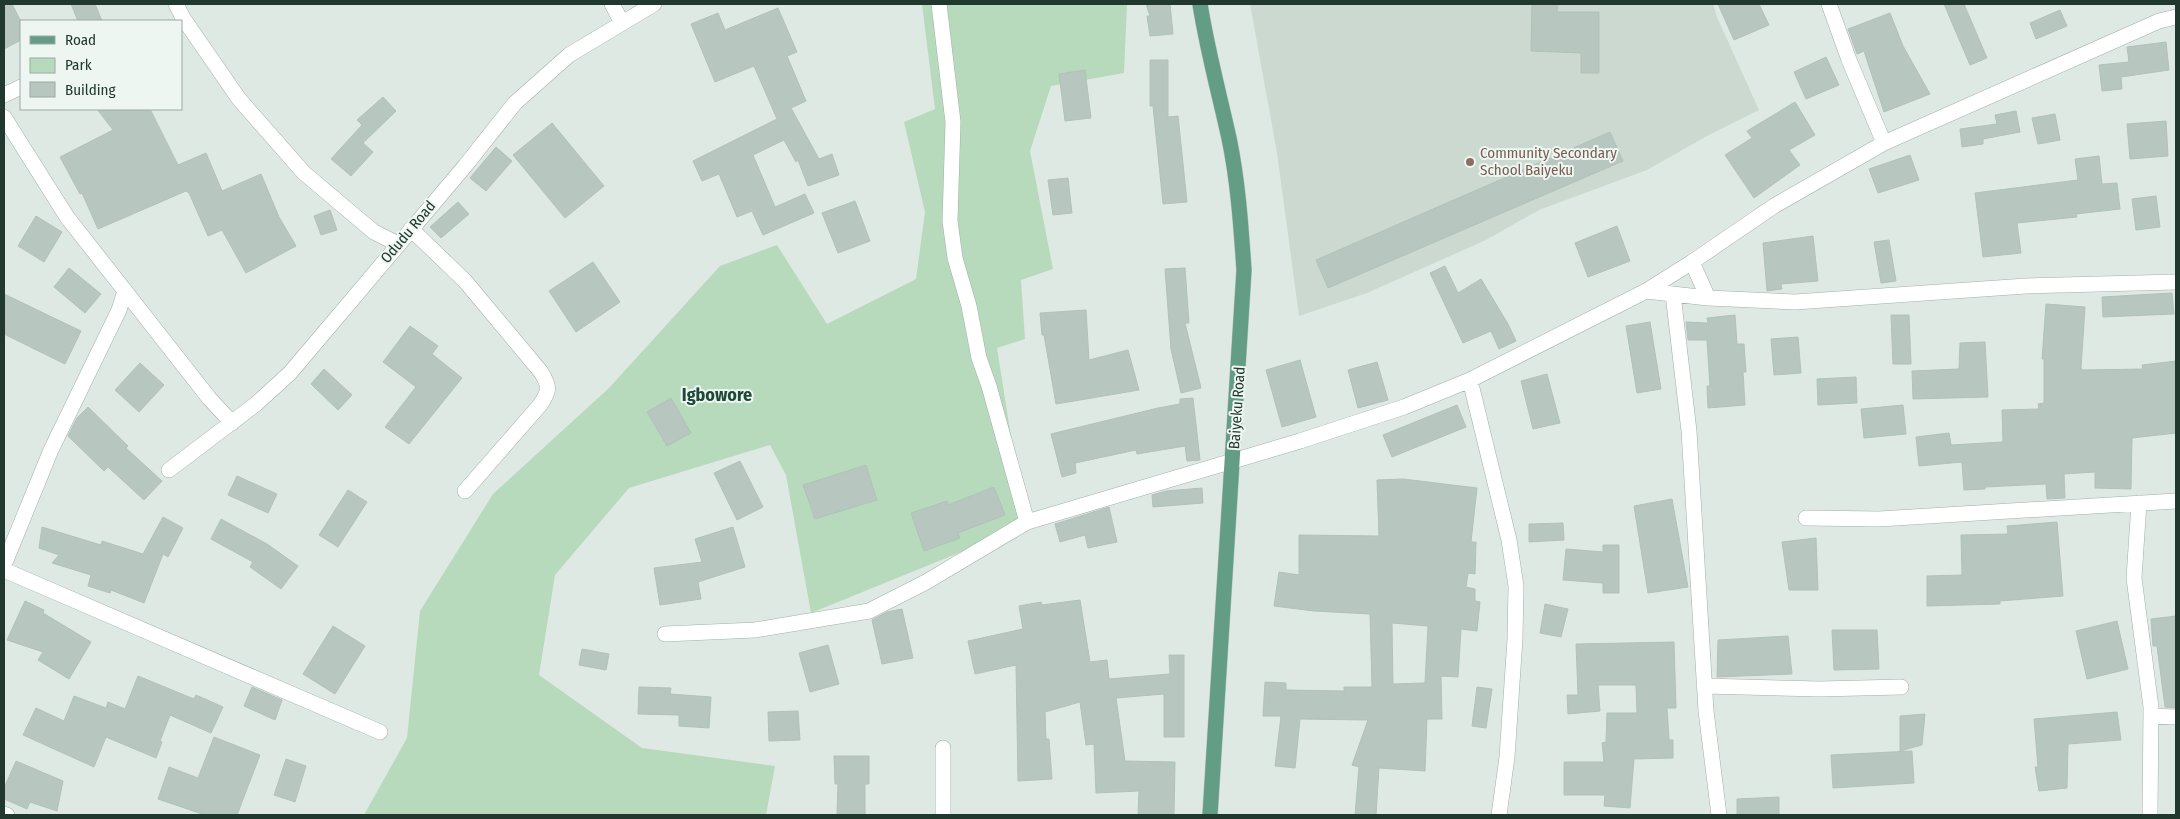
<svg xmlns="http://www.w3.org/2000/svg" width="2180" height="819" font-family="'Fira Sans Condensed',sans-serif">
<rect width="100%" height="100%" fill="#dee9e3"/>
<path fill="#ccd9d1" d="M1250,4H1713L1717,17L1759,110L1707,136L1647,170L1539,210L1486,240L1367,293L1299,316L1277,153Z"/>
<path fill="#b7dabc" d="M922,4H1127L1124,73L1051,86L1030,151L1053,269L1021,280L1025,339L997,348L1025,526L811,613L786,475L770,445L629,488L555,575L539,675L642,748L775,766L766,815H364L407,738L420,611L493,494L609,388L720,266L777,245L827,324L916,279L925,212L904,122L935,109Z"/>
<path fill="#b7c6be" stroke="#b1c2b9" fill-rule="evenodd" d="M4,4H12L21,22V40L4,49Z
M71,4H95L102,21H78Z
M1146,4H1170L1173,34L1150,36L1147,16H1150Z
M1532,4H1558L1557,12H1599V73H1581V53L1531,51Z
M1718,4H1759L1769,25L1734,40Z
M1944,4H1964L1987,58L1970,65Z
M778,8L797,52L787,56L806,101L791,108L819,159L832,154L839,175L808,186L798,160L796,162L784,140L753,155L775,207L805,194L814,213L763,235L752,211L737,217L719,174L702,181L693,161L777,119L754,66L715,82L691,24L718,13L725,30Z
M2060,10L2067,26L2036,39L2030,23Z
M1890,13L1903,46L1930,94L1884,112L1864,51L1857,54L1848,29Z
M2166,42L2169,70L2121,77L2122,89L2102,91L2099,65L2129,62L2127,47Z
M1826,57L1839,85L1806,99L1794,72Z
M1150,60H1168V117L1178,116L1187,202L1163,204L1153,106H1150Z
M1085,70L1091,118L1065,121L1059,74Z
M383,97L396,111L363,143L373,152L351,176L331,159L362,125L357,120Z
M1795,102L1815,135L1789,150L1800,165L1754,198L1725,155L1752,138L1747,131Z
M97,109H150L178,165L206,153L222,191L261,174L279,217L296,246L246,273L222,230L208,236L189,193L186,191L98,229L82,193L80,194L60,157L113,130Z
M2016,111L2020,132L1983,139V144L1962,147L1960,129L1997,124L1995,115Z
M2055,114L2060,140L2038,144L2032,118Z
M2166,121L2168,156L2130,159L2127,124Z
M552,123L604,186L565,218L513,155Z
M1610,132L1623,161L1328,288L1316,260Z
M496,147L512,161L486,191L470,178Z
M1910,155L1919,180L1878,193L1869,169Z
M2099,156L2102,184L2117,183L2120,209L2076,214L2077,217L2017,223L2021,253L1983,257L1975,193L2078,180L2075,159Z
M1068,178L1072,213L1053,215L1048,180Z
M2156,196L2160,227L2136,230L2132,199Z
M855,201L870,241L838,253L822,213Z
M458,202L469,214L441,238L430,227Z
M330,210L337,230L321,235L314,216Z
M36,216L62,232L44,262L18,246Z
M1617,226L1630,261L1588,277L1575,243Z
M1813,236L1818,281L1781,284L1782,289L1767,291L1763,243Z
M1889,240L1896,281L1881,283L1874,242Z
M593,262L620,302L576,332L549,291Z
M1445,266L1458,293L1481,279L1508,324L1516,341L1499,349L1491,331L1463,343L1430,273Z
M69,268L101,294L85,313L54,287Z
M1185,268L1189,323H1185L1201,388L1181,393L1171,349L1165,269Z
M2172,293L2174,314L2103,317L2102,297Z
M4,294L81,331L65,364L4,334Z
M2046,304L2085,307L2081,368L2083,370L2143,369L2142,365L2176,361V433L2132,438L2131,489L2095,488V472L2064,474L2065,498L2047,499L2046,484L1985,487V489L1964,490L1962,462L1919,466L1916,437L1949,433L1951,445L2003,442L2002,410L2039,409L2038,404L2044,403V359H2042Z
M1086,310L1089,360L1128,350L1139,390L1056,404L1044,335H1042L1040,313Z
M1735,315L1737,344H1744L1746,372H1743L1745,405L1708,408L1707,386H1710L1707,340H1688L1686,322L1708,323L1707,318Z
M1891,315H1909L1911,364H1893Z
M1650,322L1661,389L1637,393L1626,326Z
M410,326L438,346L432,354L462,378L409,444L385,427L416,387L383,362Z
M1798,337L1801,373L1774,375L1771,339Z
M1985,342L1988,397L1913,399L1912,371L1959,369L1960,343Z
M1300,360L1316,417L1282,427L1266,370Z
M1377,362L1388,400L1358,408L1348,370Z
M140,363L164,385L139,412L115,390Z
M324,369L352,395L338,410L311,384Z
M1547,374L1560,423L1533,429L1521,381Z
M1856,377L1857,403L1818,405L1817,379Z
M671,398L691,433L667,446L647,412Z
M1193,398L1200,460L1187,461L1185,446L1137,454L1136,450L1075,463L1076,473L1062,477L1051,434L1158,408L1180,404V399Z
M1457,405L1466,427L1392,457L1383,435Z
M1903,405L1906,434L1864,438L1861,409Z
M88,407L128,446L126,448L162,481L144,500L108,467L104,471L68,436L77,418Z
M740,461L763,507L737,520L714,473Z
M866,465L877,500L815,519L803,485Z
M237,476L277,494L268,513L228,495Z
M1403,479L1477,488L1471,542H1476L1475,574L1468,573L1466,587L1475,589V601L1480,602L1477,631L1461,629L1458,677L1441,676L1442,719H1427L1425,771L1379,768L1376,815H1355L1359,767L1352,765L1368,720L1300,719L1295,768L1275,766L1281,716H1263L1265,682L1286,683V690L1344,691V687H1372L1370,614L1314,611L1274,606L1279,572L1299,575V535L1379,536L1377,480ZM1392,623L1428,626L1425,683L1393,684Z
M994,487L1005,515L958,533L960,538L924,551L911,513L947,501L948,505Z
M1202,488L1203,503L1153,507L1152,495L1166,491Z
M348,490L367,502L338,547L319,535Z
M1672,499L1688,587L1648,593L1634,506Z
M1109,507L1117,542L1088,548L1085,535L1060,542L1055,524Z
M163,517L183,528L168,557L163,554L144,603L111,590L110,593L88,586L91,575L52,563L59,555L39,548L42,527L101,545L102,541L143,554Z
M221,519L267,544L298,566L281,589L250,567L253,562L211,539Z
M2057,522L2063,596L2000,601V604L1927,606V576L1962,575L1961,535L2008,534L2007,526Z
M1563,523L1564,540L1529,542V524Z
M733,527L745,567L698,582L701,599L660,605L654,568L702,562L695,539Z
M1816,538L1818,590H1789L1782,542Z
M1603,545H1619V593H1603V583L1563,580L1566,549L1603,552Z
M1080,600L1090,662L1107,660L1109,679L1170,674L1169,655H1184V737H1164V694L1116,698L1125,761L1175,762L1174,815H1138L1139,791L1096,793L1094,744L1086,745L1080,702L1045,712L1046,739H1049L1052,779L1018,781L1016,665L975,674L968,641L1023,629L1019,606L1041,602L1042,605Z
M25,601L44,610L43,613L91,642L69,679L38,660L43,652L7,640Z
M1545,604L1568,609L1561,637L1540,633Z
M902,609L913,658L882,664L872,620L887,612Z
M2176,616V708L2165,707L2157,646H2153L2151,619Z
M2117,621L2128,669L2087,679L2076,631Z
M333,626L365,646L335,694L303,674Z
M1832,630H1877L1879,669L1834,670Z
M1788,636L1792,674L1717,677L1718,640Z
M1674,642L1676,708H1667L1669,740H1673V758L1634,759L1630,808L1604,806L1605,795H1564V762H1604L1602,743L1606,742L1607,713H1637L1636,685H1598L1600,711L1568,714L1567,695H1578L1576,644Z
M828,645L839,684L810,692L799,653Z
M582,649L609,654L606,670L579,665Z
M138,676L194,699L196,695L223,707L211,733L170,715L160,741L162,742L156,758L106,737L94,767L23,735L36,708L64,721L74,696L106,708L108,702L125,709Z
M252,687L282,700L275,720L244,706Z
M639,687L671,688L670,694L711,697L709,728L679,726V715L638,714Z
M1477,687L1492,689L1486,728L1472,726Z
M798,711L800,740L769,741L768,712Z
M2117,712L2121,740L2068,744L2067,788L2039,791L2035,767H2038L2034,719Z
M1925,714L1922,745L1900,751V716Z
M214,737L260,755L237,815H205L158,799L169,767L198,778Z
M1912,751L1914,783L1833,788L1831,755Z
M834,756H869V784H865V815H837L838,784H835Z
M286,759L306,766L295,802L274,795Z
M16,761L63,781L57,811L30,802L27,809L4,799V788Z
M1779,797V815H1737V799Z"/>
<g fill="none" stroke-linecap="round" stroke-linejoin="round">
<defs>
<path id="minor" d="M176,4L183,18L239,99L304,173L374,232L398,244
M612,4L622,23
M939,4L953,122L950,221L955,258L969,306L979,358L989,386L1027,522
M1829,4L1849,60L1884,143
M4,95L21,87
M4,117L67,217L209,398L232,423
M411,229L465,281L541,372C550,387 550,390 540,405L465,491
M1692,262L1708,298
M1646,291L1708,298L1795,302L2026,286L2176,282
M1673,294L1689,431L1706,711L1719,815
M1470,380L1509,540L1516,586L1515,639L1507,757L1499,815
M169,470L256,404L290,373L465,166L515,103L569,55L654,4
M2139,503L2134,578L2151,707L2150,815
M1806,518L1879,519L2176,501
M4,565L51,450L119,310L125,291
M4,570L380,732
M665,634L755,630L869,611L926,582L1027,522L1300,441L1404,407L1470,380L1646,291L1692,262L1774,206L1884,143L2159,21L2176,17
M1704,686L1820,689L1901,687
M2151,716L2176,717
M4,814L7,815
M943,815V748"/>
<path id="major" d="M1200,4C1207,49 1219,93 1229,138C1238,181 1241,226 1244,270L1210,815"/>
</defs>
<use href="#minor" stroke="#a1b0a9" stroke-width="16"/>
<use href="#major" stroke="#bcc3c0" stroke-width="16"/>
<use href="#minor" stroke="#fff" stroke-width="15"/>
<use href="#major" stroke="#649d86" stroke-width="15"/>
</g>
<circle fill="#8d6e63" stroke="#eef6f1" stroke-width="2" cx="1470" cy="162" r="5"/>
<g text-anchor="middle" stroke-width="4" stroke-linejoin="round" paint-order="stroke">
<g font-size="15" fill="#785e54" stroke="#eef6f1" text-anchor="start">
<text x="1480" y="158">Community Secondary<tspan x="1480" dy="17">School Baiyeku</tspan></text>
</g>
<g font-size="15" fill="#20382e" stroke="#eef6f1">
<text transform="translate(408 232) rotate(-50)" y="5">Odudu Road</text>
<text transform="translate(1237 408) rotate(-86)" y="5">Baiyeku Road</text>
</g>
<g font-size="18" font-weight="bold" fill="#1d4938" stroke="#eef6f1">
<text x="717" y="401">Igbowore</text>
</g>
</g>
<rect width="2180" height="819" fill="none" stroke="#20382e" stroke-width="10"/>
<rect x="20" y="20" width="162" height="90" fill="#eef6f1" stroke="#9caaa3"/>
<rect x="30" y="36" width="25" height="8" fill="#649d86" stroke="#9caaa3"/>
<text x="65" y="45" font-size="15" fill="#20382e">Road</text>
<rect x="30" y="58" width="25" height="15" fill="#b7dabc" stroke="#9caaa3"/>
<text x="65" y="70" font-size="15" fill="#20382e">Park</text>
<rect x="30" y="82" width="25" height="15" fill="#b7c6be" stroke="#9caaa3"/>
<text x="65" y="95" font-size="15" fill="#20382e">Building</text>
</svg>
